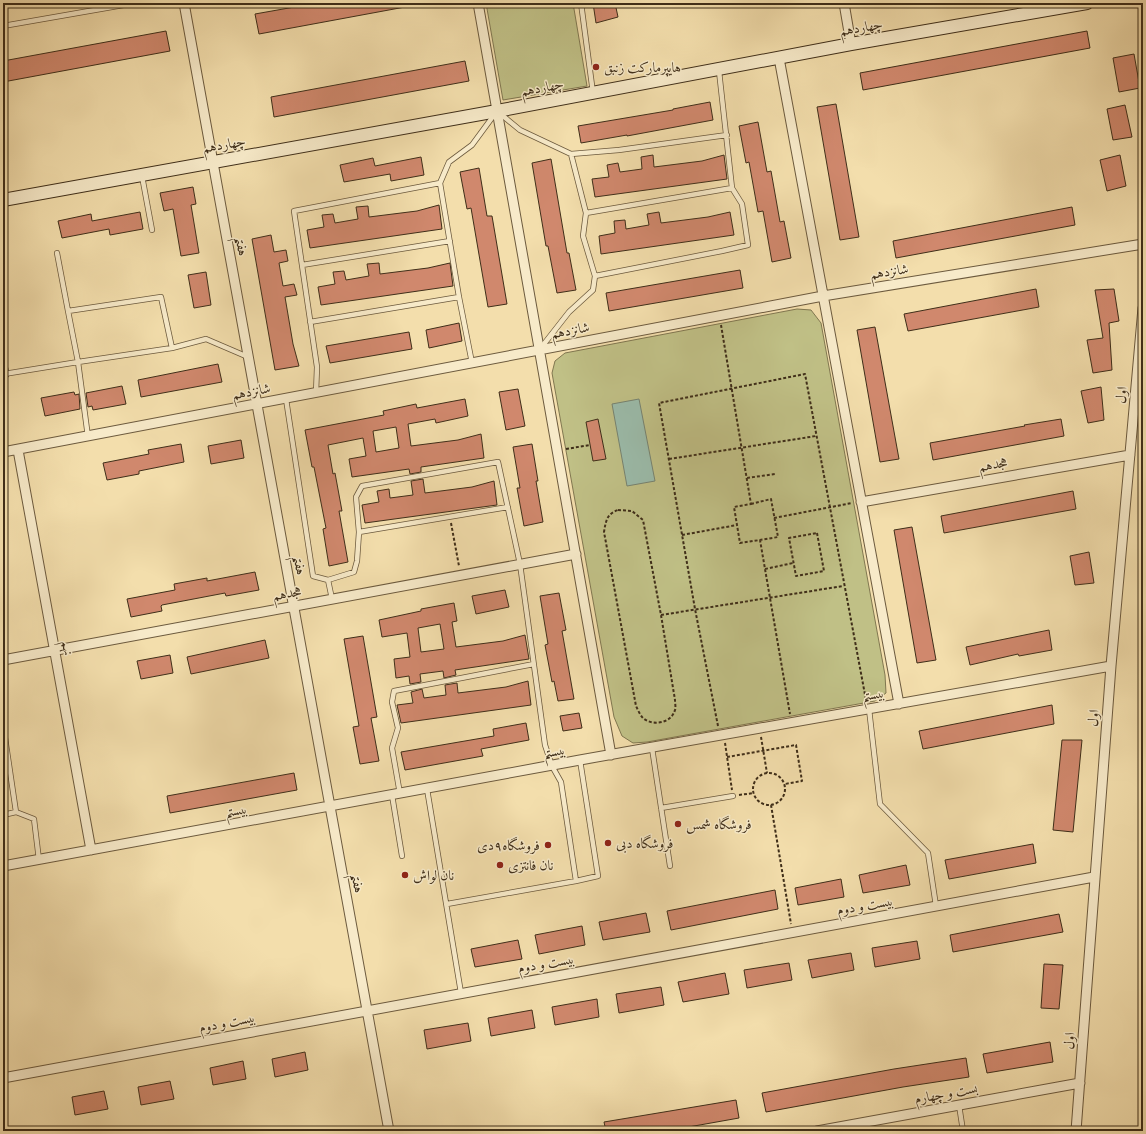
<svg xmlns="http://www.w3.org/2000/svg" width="1146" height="1134" font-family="'IM FELL English',Amiri,serif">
<rect width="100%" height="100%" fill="#f3deac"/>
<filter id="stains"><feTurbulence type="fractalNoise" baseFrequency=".005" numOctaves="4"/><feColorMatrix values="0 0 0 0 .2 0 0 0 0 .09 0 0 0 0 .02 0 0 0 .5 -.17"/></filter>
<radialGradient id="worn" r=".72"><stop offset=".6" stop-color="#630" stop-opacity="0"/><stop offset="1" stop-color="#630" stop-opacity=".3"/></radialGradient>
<path fill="#c0c086" stroke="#807750" d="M486,3H573L587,86L503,100Z
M797,309L811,310L821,323L885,675L886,693L875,701L647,742L633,743L622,736L614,717L552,373L555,361L565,353Z"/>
<path fill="#9bbcab" stroke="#768371" d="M639,399L655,481L627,486L612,404Z"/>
<path fill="#d0886d" stroke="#3f2e19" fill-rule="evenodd" d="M317,3H405V7L259,34L255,14Z
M593,3H615L618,17L596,23Z
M166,31L170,51L3,82V61Z
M1087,31L1090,48L863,90L860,73Z
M1134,54L1140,88L1119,92L1113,58Z
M465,61L469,81L274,117L271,97Z
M710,102L713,120L627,136V135L581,143L578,126L673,110V109Z
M836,104L859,237L840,240L817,107Z
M1125,105L1132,137L1113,140L1107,109Z
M758,122L767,172L771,171L780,222L784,221L791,258L772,262L763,211L758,212L749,162L746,163L739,126Z
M653,155L654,167L702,161L724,155L727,179L595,197L592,179L609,177L607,165L618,163L620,172L642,169L641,157Z
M1120,155L1126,186L1107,191L1100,160Z
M421,157L424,175L391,181L390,174L344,182L340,165L373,158L375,166Z
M551,159L567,253H569L576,290L557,293L548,246H546L532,163Z
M479,168L487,216H492L507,304L488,307L471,208L467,209L460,172Z
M193,187L196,204L191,205L199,253L181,256L173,209L164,211L160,193Z
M439,205L442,229L310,248L307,230L324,227L322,215L333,214L335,223L358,219L356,207L368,206L369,217L417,211Z
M1072,207L1075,225L896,258L893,241Z
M140,212L143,229L110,235L109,229L62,238L58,221L91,214L92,221Z
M659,212L661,223L708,217L730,212L734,235L601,254L599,236L615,233L614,221L625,220L626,229L649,225L647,214Z
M271,235L274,252L286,250L288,261L279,263L283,286L294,284L297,295L285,297L293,344L299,366L275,370L252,239Z
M379,263L380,274L428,268L450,263L453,286L321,305L318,287L335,284L333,272L344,271L346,280L369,276L367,264Z
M740,270L743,288L609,311L606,293Z
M206,272L211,305L194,308L188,275Z
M1036,289L1039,307L908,331L904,314Z
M1114,289L1119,321L1109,323L1112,370L1093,373L1087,340L1103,338L1095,290Z
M459,323L462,341L429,348L426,330Z
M875,327L899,459L880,462L857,330Z
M409,332L412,349L330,363L326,346Z
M218,364L222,382L141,397L138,380Z
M122,386L126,404L93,410L92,406L88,407L86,393Z
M1101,387L1104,420L1088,423L1081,391Z
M518,389L525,426L506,430L499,392Z
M74,392L75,395L79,394L80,409L45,416L41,398Z
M465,399L468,416L436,423L435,419L408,424L411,446L458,440L481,434L484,458L421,467V472L410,474L409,469L352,477L349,459L366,456L363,438L328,445L333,474L335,473L342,511H339L348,562L329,566L323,529L326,528L314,467H312L305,430L384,415L383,411L416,404L417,408ZM396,427L399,448L376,452L373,431Z
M598,419L606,459L593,461L586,422Z
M1061,419L1064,436L933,460L930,443L1025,426L1024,425Z
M241,440L244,458L211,464L208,446Z
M181,444L184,462L139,471V474L107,480L103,463L149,454L148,450Z
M532,444L538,481H536L543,522L524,526L517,488H520L513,447Z
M423,479L425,493L472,487L494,481L497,505L365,523L362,505L379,502L377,491L389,489L390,498L413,495L411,481Z
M1073,491L1076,509L944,533L941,516Z
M912,527L936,660L917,663L894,530Z
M1089,552L1094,583L1075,585L1070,556Z
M255,572L259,590L226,596L225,593L162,605L161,606L162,611L131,617L127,599L175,590L174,584L207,578V581Z
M505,590L509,607L476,614L472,596Z
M559,593L566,630L562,631L574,699L558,701L554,681L552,682L545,645L548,644L540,596Z
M454,603L457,621L452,622L456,647L503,641L525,635L529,659L455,670L456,675L444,678L443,671L420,674L421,682L410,684L409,676L396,678L394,659L410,657L407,633L382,637L379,620L421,611V609ZM440,624L444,649L421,652L418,628Z
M1049,630L1052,650L1019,656L1018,654L970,665L966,647Z
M363,636L377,717L371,718L379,761L360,764L353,727L359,726L344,639Z
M265,640L269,658L191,674L187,657Z
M170,655L173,673L141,679L137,661Z
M528,681L531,705L401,723L397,705L413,703L411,692L422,689L424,698L446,695L445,685L457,683L458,693L506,687Z
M1052,705L1054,724L923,749L919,731Z
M579,713L582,728L563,731L560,716Z
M526,723L529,740L481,749L483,756L405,770L401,752L494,736L493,729Z
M1062,740H1082L1073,832L1053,830Z
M294,773L297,790L170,813L167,796Z
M1033,844L1036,863L949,879L945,860Z
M906,865L910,885L863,893L859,875Z
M841,879L844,897L798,905L795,888Z
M775,890L778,909L671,930L667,911Z
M646,913L650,932L603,940L599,922Z
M1059,914L1063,932L953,952L950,935Z
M582,926L585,945L539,954L535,935Z
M518,940L522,959L475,967L471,949Z
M917,941L920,959L875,967L872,948Z
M851,953L854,970L812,978L808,960Z
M789,963L792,980L747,988L744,970Z
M1044,964L1063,965L1059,1009L1041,1008Z
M725,973L729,994L683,1002L678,982Z
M661,987L664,1005L619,1013L616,994Z
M597,999L599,1017L555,1025L552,1007Z
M532,1010L535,1028L491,1036L488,1018Z
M468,1023L471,1041L427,1049L424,1030Z
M1050,1042L1053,1062L987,1073L983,1054Z
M305,1052L308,1070L275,1077L272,1059Z
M966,1058L969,1077L903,1087L766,1112L762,1093L894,1069Z
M243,1061L246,1079L213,1085L210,1068Z
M170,1081L174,1099L141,1105L138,1087Z
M104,1091L108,1109L75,1115L72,1097Z
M736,1100L739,1118L666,1131H606L604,1122Z"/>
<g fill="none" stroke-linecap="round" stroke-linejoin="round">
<defs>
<path id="service" d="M581,3L593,93
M3,26L135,3
M142,176L152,230
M586,213L732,188
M57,253L68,311
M302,265L450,241
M595,276L583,236L586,213L571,154L619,150L727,135
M161,297L172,348L78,362L68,311Z
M310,322L459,297
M172,348L206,339L248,357
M540,349L569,312L593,290L595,276L722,251L748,245L742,204L732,188L719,71
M472,363L459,297L440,183L449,162L472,145L497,111L520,130L571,154
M4,374L78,362L88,437
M316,393L317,367L294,211L440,183
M286,399L313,576L328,580
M359,532L508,507
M332,599L328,580L354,572L357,561L359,532L356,497L362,486L498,462L520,564L545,745L552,766L561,782L576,881L447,904
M869,709L880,804L928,853L936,906
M3,724L16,812L34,819L39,860
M652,748L670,866
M427,789L461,993
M400,794L392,748L398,728L392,702L394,691L534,664
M392,795L402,856
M661,808L733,796
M3,815L16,812
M576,881L598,876L580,760
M959,1105L963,1131"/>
<path id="minor" d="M184,3L389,1131
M478,3L611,755
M844,3L851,44
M779,58L899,704
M3,369L4,374
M18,450L91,850
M3,452L823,296L1143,244
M861,502L1130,455
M3,660L576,554
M3,866L580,760L1111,666
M3,1078L1094,877
M817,1131L1080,1083
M1076,1131L1111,666L1143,308"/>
<path id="secondary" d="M3,200L497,111L851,44L1087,3"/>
</defs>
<use href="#service" stroke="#6c5a3e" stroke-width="6"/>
<use href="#minor" stroke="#6c5a3e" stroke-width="11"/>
<use href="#secondary" stroke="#3f2e19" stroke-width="14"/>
<path stroke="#3f2e19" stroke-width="2" stroke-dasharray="3 2" stroke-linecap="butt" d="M721,325L751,504L734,507L740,543L760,540L790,714
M566,449L590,445
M669,459L816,436
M747,478L775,474
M751,504L771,499L778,537L760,540
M618,510L632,511L643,520L661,615L675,700C675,703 676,708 675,710C671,724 652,726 643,718C640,715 638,710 636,706L604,532C606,520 607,514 618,510Z
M774,518L852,503
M451,523L459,566
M817,533L824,571L796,576L789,538Z
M682,535L737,525
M765,569L793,563
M661,615L843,586
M718,726L695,609L659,403L805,374L866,700
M761,737L767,773
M725,743L732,790
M727,757L796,745L802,781L785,784
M753 789a16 16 0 1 1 32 0a16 16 0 1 1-32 0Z
M739,795L754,793
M771,805L791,924"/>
<use href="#service" stroke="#f7eac9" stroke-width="4.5"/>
<use href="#minor" stroke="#f7eac9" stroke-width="9"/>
<use href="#secondary" stroke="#f7eac9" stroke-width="12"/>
</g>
<g fill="#8f2418" stroke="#f7eac9" stroke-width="1.5">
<circle cx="596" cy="67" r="4"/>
<circle cx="678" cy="824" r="4"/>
<circle cx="608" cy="843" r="4"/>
<circle cx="548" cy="845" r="4"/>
<circle cx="500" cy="865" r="4"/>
<circle cx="405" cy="875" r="4"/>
</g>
<g text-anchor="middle" stroke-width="3" stroke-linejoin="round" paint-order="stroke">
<g font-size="14" fill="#3f2e19" stroke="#f7eac9">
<text transform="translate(861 27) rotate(-10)" y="5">چهاردهم</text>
<text transform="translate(542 87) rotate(-11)" y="5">چهاردهم</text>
<text transform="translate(224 144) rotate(-10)" y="5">چهاردهم</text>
<text transform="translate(242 246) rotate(80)" y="5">هفتم</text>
<text transform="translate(889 271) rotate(-9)" y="5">شانزدهم</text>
<text transform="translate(570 330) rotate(-11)" y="5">شانزدهم</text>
<text transform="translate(251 391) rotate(-11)" y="5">شانزدهم</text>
<text transform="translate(1121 395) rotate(-85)" y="5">اول</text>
<text transform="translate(993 464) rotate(-10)" y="5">هجدهم</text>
<text transform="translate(300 565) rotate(80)" y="5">هفتم</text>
<text transform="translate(287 593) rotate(-10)" y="5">هجدهم</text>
<text transform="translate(68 648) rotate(80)" y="5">نهم</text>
<text transform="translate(873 694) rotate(-10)" y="5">بیستم</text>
<text transform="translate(1093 718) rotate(-85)" y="5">اول</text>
<text transform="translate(554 751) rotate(-11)" y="5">بیستم</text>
<text transform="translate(236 810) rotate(-10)" y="5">بیستم</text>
<text transform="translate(358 883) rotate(80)" y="5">هفتم</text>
<text transform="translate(865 905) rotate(-10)" y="5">بیست و دوم</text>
<text transform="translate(546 963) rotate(-10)" y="5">بیست و دوم</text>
<text transform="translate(227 1022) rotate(-11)" y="5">بیست و دوم</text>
<text transform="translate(1069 1041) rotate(-86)" y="5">اول</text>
<text transform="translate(946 1093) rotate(-10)" y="5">بست و چهارم</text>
</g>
<g font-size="14" fill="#3f2e19" stroke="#f7eac9" text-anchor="start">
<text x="604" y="72">هایپرمارکت زنبق</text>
<text x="686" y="829">فروشگاه شمس</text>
<text x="616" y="848">فروشگاه دبی</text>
<text x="540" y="850" text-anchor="end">فروشگاه۹دی</text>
<text x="508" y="870">نان فانتزی</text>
<text x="413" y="880">نان لواش</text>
</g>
</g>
<rect width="1146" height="1134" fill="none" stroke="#f3deac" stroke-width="16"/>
<rect x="4" y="4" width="1138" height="1126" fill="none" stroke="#3f2e19" stroke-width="2"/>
<rect x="8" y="8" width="1130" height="1118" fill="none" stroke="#3f2e19"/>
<rect width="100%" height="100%" filter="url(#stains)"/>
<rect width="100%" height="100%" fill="url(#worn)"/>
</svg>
